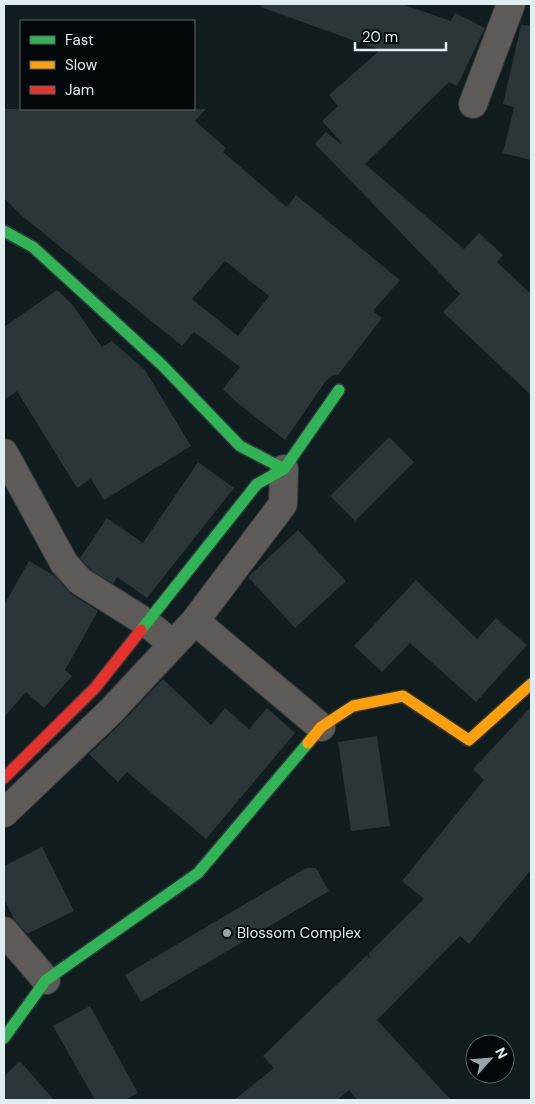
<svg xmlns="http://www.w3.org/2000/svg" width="535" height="1104" font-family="'DM Sans',sans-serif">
<rect width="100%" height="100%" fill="#101c1e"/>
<path fill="#2c3537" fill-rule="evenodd" d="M262,4H402L451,21L455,13L485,28L457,86L449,82L365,164L464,249L479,233L503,255L497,262L531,294V395L443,312L460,294L315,144L326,132L341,144L342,143L322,121L338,106L329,95L380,50L261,7Z
M521,25L531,26V160L503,153L514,107L503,104Z
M4,109H206L195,121L226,148L223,152L287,207L296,195L400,280L373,311L382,318L338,375L332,376L326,381L285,440L236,402L223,389L240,367L194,332L182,346L21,215L4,198ZM225,261L269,296L238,336L192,299Z
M57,290L72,304L102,347L112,341L145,370L191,446L104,500L91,479L77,488L17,391L4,400V327Z
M389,437L414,462L355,521L330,496Z
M198,462L234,488L147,598L117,577L113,584L90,569L80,558L107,518L143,543Z
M298,530L346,581L295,628L248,577Z
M29,561L55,576L71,594L98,611L65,670L72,676L44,708L26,692L4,717V605Z
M416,580L477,639L496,618L527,645L476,702L410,643L382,672L354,646Z
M163,679L211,725L225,708L249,729L267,708L295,733L206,839L127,772L118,782L89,754L121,723Z
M531,707V870L469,944L460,936L377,1020L451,1100H357L349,1090L337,1100H234L274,1068L263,1056L367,955L370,959L369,953L424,899L402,881L484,780L473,769Z
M377,736L390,826L351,831L338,742Z
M42,847L74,911L27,934L14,919L4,899V866Z
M306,868H316L329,891L141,1002L125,975Z
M90,1006L138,1093L125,1100H95L53,1026Z
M20,1061L54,1100H4V1076Z"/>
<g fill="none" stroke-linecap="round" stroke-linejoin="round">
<defs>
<path id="street" d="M473,104L511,4
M4,453L64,563L80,581L147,623L164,637
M195,621L321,727
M4,813L110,712L195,621L283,504L284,469
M4,931L46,980"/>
<path id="fast" d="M4,231L33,247L162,365L240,446L284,469
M141,630L257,484L284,469L339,390
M4,1038L46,980L198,873L308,743"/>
<path id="slow" d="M308,743L321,727L353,706L403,696L469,740L531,684"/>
<path id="jam" d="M4,778L95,688L141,630"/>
</defs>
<use href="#street" stroke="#2e393b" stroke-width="30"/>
<use href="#fast" stroke="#2e393b" stroke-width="14"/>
<use href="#slow" stroke="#2e393b" stroke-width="14"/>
<use href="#jam" stroke="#2e393b" stroke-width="14"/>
<use href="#street" stroke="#5e5a57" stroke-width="28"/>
<use href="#fast" stroke="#30b455" stroke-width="11"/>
<use href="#slow" stroke="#ff9f0a" stroke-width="11"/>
<use href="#jam" stroke="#e5322d" stroke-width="11"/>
</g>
<circle fill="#98a4a7" stroke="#020809" stroke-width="2" cx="227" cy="933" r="5"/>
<g text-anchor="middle" stroke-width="4" stroke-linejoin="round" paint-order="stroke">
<g font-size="15" fill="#e1eef1" stroke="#020809" text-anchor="start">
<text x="237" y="938">Blossom Complex</text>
</g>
</g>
<rect width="535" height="1104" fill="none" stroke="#e1eef1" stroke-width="10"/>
<rect x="20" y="20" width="175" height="90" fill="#020809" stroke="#5b6466"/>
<rect x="30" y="36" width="25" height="8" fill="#30b455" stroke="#5b6466"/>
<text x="65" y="45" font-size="15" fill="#e1eef1">Fast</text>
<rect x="30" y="61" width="25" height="8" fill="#ff9f0a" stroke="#5b6466"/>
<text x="65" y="70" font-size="15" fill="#e1eef1">Slow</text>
<rect x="30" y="86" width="25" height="8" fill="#e5322d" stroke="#5b6466"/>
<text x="65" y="95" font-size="15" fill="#e1eef1">Jam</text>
<g transform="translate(490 1059) rotate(63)"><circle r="24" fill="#020809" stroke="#5b6466"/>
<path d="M0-4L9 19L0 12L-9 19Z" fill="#98a4a7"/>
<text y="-8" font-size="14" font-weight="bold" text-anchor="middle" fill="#e1eef1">N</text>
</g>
<path d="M355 42v8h91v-8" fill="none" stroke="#e1eef1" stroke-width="2.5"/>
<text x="362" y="42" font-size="15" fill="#e1eef1" stroke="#020809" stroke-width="4" paint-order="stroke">20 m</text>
</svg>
